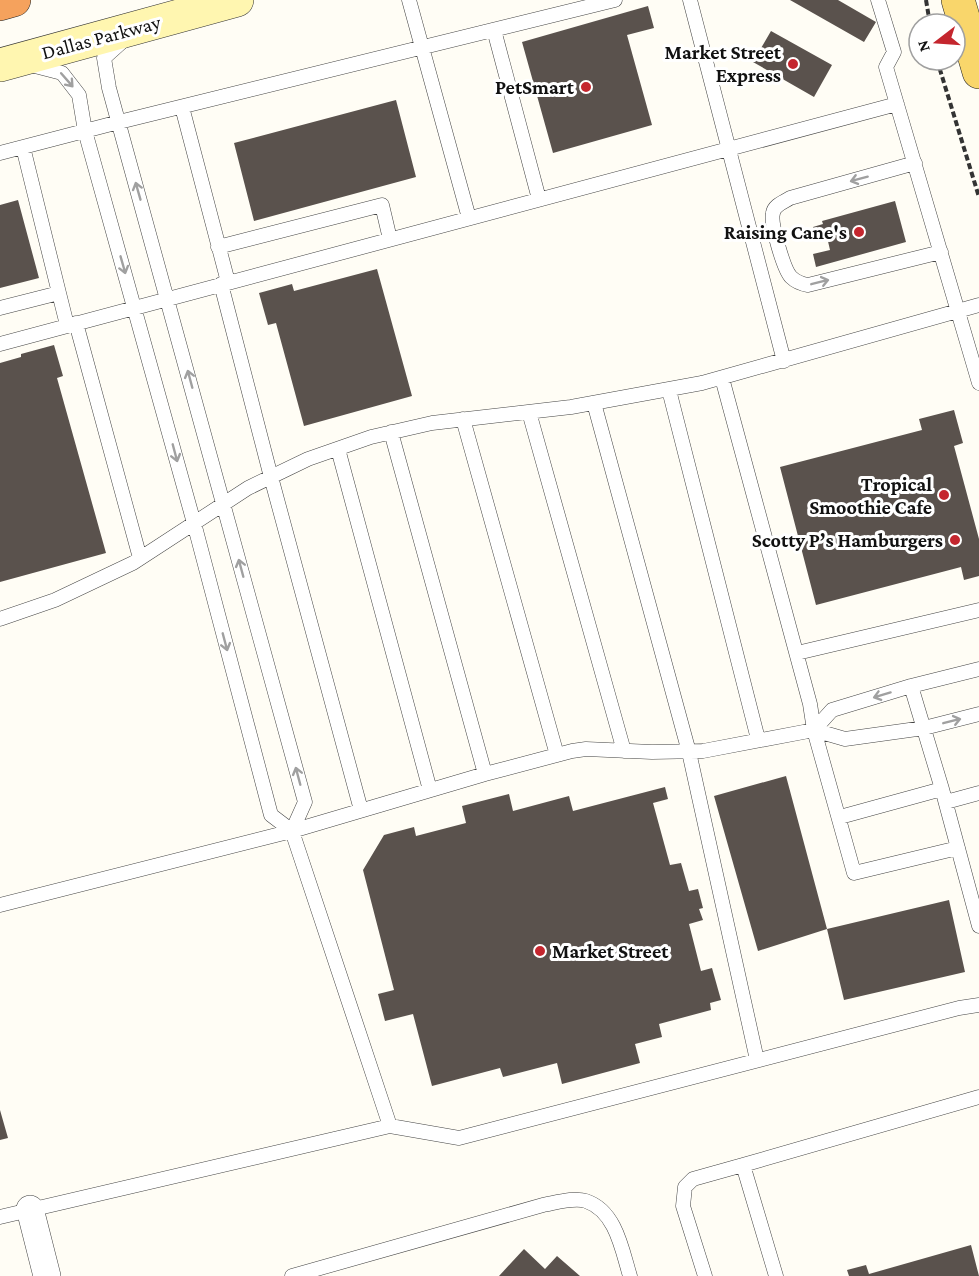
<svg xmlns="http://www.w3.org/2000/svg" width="979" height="1276" font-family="'Crimson Pro',serif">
<rect width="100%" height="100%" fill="#fffdf5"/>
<path fill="#5a524d" d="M790,0H838L876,22L864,42Z
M648,6L654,28L627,35L652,125L553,153L522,42Z
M771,31L832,65L814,97L753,62Z
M396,100L416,177L254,221L234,143Z
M18,200L39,278L0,288V205Z
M895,201L906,242L816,267L813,254L830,250L827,237L817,240L813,227L823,224L822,221Z
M377,269L412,396L304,426L276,323L268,325L259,293L292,284L294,291Z
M54,345L63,376L57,378L106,553L0,582V363L21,357V354Z
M954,410L963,443L954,446L979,539V576L964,580L961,567L816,605L780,467L922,430L919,419Z
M786,776L827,929L758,951L714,796Z
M665,787L668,799L653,803L670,865L681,863L689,891L698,889L703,908L699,909L703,920L689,924L701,971L712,968L721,1000L710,1003L711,1010L659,1024L662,1037L635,1044L640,1063L562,1084L557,1063L503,1077L500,1068L432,1086L413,1014L385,1021L378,994L394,990L363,870L384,835L414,827L416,836L466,823L462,806L509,794L513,811L569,796L573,811Z
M949,900L965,972L844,1000L827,929Z
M0,1110L8,1138L0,1140Z
M971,1245L979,1276H849L847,1270L866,1265L869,1274Z
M524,1249L545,1269L557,1256L580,1276H499Z"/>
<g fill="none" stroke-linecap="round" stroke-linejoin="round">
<defs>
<path id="lane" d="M409,0L469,218
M690,0L784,361
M878,0L894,52L886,67L979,383
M494,30L539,199
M124,40L104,58L109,88L305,802L292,831
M31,65L62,73L79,95L85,131L194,523L271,815L292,831
M182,107L228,282
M23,147L59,293
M0,153L119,122L615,0
M915,163L790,198C784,202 774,205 773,213C770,223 784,270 791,277C796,282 802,284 808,285L941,252
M218,247L382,205L390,239
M221,284L271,477L361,810
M0,308L59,293L67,325
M76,323L140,558
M0,344L897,104
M722,378L810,704L814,730L854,873L958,848
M669,390L758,739
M594,403L689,752L757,1060
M529,412L624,751
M463,419L557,755
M391,432L485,774
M338,449L430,790
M0,619L55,600L133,563L248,488L308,459L371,437L432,423L571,407L702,383L979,305
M797,653L979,610
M911,686L942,789L979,926
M814,730L832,710L911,686L979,669
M946,802L979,793
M840,817L942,789
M292,831L485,774L572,751L586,749L652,752L703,751L814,730L845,739L924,728L979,714
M0,905L292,831L390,1126L0,1217
M390,1126L459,1138L959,1008L979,1005
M292,1276L543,1205C555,1203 574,1197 586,1201C616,1211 622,1250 630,1276
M705,1276L683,1206L685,1187L693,1179L743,1165
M776,1276L743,1165L979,1097"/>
<path id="street" d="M30,1209L47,1276"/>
<path id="secondary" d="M0,65L237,0"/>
<path id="primary" d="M958,0L979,72"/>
<path id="highway" d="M0,4L14,0"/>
</defs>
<use href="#lane" stroke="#444" stroke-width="15"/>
<use href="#street" stroke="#444" stroke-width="28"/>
<use href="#secondary" stroke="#333" stroke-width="34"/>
<use href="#primary" stroke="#222" stroke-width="34"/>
<use href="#highway" stroke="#222" stroke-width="34"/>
<path stroke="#333" stroke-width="4" stroke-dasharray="6 3" stroke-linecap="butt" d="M926,0L930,24
M937,60L979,197"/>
<use href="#lane" stroke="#fff" stroke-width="14"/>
<use href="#street" stroke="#fff" stroke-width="27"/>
<use href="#secondary" stroke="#fff6b0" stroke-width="33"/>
<use href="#primary" stroke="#f9d66b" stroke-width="33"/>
<use href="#highway" stroke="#f5a25d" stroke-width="33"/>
</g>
<defs><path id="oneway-shaft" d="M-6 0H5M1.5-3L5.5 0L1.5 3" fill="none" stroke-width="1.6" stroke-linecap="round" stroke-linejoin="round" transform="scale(1.5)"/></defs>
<g stroke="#a0a0a0">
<use href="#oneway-shaft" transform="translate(67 80) rotate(49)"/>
<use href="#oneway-shaft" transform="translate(859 179) rotate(165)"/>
<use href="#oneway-shaft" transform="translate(138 191) rotate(-106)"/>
<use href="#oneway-shaft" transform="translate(123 265) rotate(74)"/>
<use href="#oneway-shaft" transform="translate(820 282) rotate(-14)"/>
<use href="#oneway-shaft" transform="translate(190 379) rotate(-105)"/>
<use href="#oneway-shaft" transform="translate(175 453) rotate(75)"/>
<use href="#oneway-shaft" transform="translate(241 568) rotate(-105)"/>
<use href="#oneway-shaft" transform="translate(225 642) rotate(75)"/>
<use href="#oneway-shaft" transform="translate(882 695) rotate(163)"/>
<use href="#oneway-shaft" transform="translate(952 721) rotate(-14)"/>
<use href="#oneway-shaft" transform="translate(298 776) rotate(-105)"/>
</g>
<g fill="#c4262e" stroke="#fff" stroke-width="2">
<circle cx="793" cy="64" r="6"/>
<circle cx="586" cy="87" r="6"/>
<circle cx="859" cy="232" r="6"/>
<circle cx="944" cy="495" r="6"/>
<circle cx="955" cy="540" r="6"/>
<circle cx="540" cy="951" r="6"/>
</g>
<g text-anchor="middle" stroke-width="6" stroke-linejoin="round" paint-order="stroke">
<g font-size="20" fill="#111" stroke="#fff">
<text transform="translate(101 37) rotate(-15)" y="7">Dallas Parkway</text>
</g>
<g font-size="20" font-weight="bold" fill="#111" stroke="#fff" text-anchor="end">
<text x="781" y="59">Market Street<tspan x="781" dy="23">Express</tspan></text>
<text x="574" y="94">PetSmart</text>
<text x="847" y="239">Raising Cane's</text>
<text x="932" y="491">Tropical<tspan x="932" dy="23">Smoothie Cafe</tspan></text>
<text x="943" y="547">Scotty P’s Hamburgers</text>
<text x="552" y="958" text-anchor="start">Market Street</text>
</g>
</g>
<g transform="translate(937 42) rotate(253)"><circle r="28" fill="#ffffff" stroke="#a0a0a0" stroke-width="1.5"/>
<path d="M0-4.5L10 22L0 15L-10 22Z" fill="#c4262e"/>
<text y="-9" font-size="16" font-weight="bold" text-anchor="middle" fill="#111111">N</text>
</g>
</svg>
